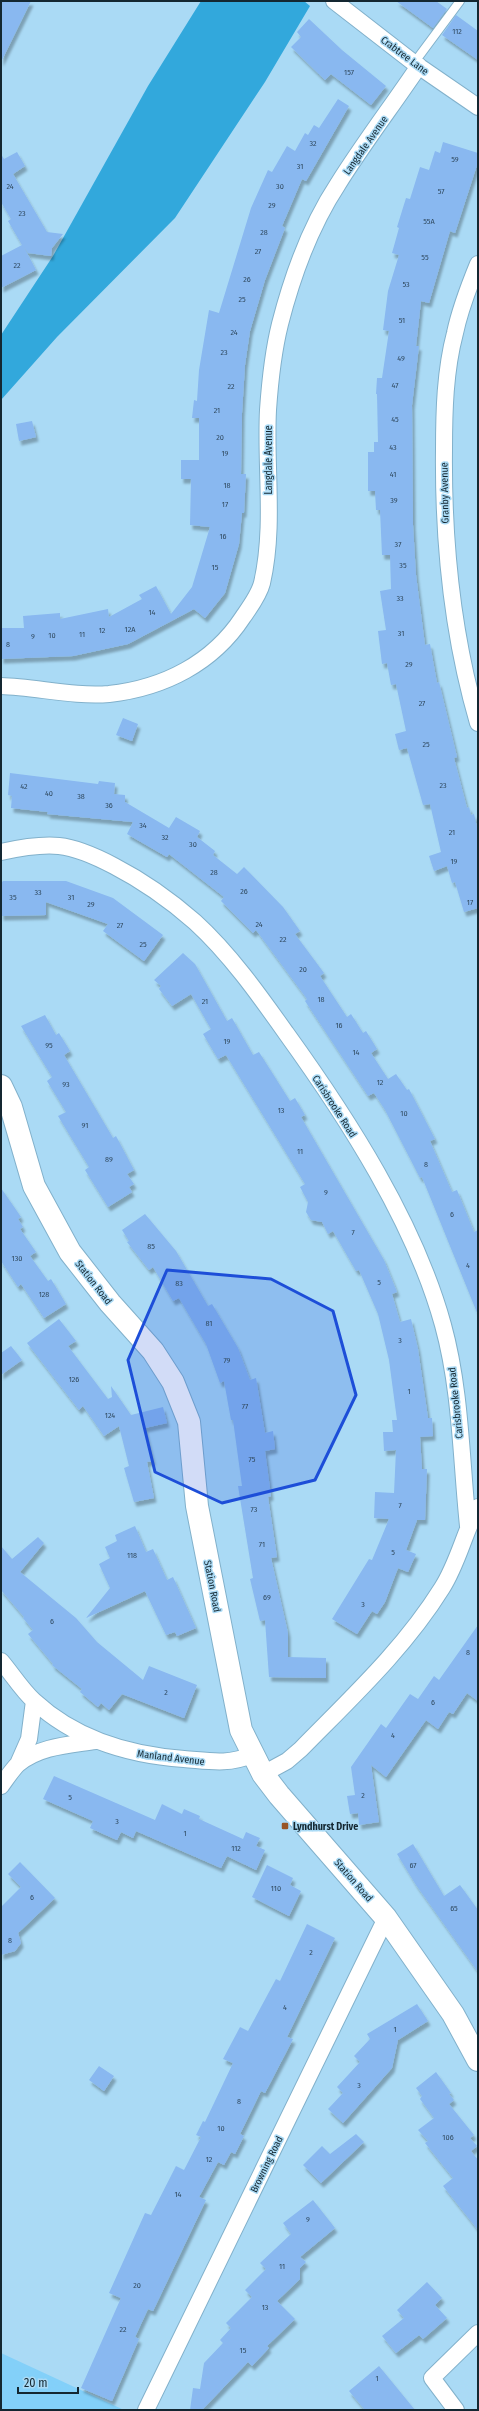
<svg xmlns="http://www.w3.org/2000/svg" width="479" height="2411" font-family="'Fira Sans Condensed',sans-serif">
<defs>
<filter id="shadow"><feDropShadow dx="2.5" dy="4.5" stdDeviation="1" flood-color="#0004"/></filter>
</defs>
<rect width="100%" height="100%" fill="#aadaf5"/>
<path fill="#83d0f9" d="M1,2353L124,2410H1Z"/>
<path fill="#32a8dc" d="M201,1H304L310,6L265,82L175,218L57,337L1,400V335L53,256L148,86Z"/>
<path fill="#89b8f0" filter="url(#shadow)" d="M1,1H31L1,62Z
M396,1H436L447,9L433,28Z
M456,15L478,31V60L442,35Z
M309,19L342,50L386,86L371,105L331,74L325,80L291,47L301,37L297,32Z
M338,99L349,106L306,181L302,179L282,226L285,228L265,280L250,331L245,365L242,413L241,474H246L244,513H242L239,544L225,593L205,618L194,609L128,644L73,656L1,659V628H24L23,616L60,613V619L108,609L109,617L142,599L139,595L156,586L171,614L192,587L210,527L190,525L191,479H181V460H199V418H192L194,400L197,401L199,370L209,310L219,313L251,208L268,170L272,172L287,146L295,151L305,133L308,135L314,125L319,128Z
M443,142L478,153V162L455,233L450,231L429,303L421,301L416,346H419L412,405L413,525L416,575L425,645L430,644L437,683L439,682L457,757L454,758L467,808L469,807L471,815L474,814L478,832V908L464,912L455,882L452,883L447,866L434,871L429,856L441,852L430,804L423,805L407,748L399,750L395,734L406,731L396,684L391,685L387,663L382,664L378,631L386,630L380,591L391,589L390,555H382L380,510H376L375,491H368V452H374V442H378L377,394H376L377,378H382L389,331L383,330L388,291L399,255L392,253L399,228L397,227L406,198L410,199L420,167L429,170L435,151L440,153Z
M17,152L25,166L13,174L47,232L63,234L52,248L51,256L28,253L24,247L36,270L1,288V256L22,245L8,221L11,219L1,202V154L4,159Z
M32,421L36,437L19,441L16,424Z
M123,718L138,724L132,741L116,735Z
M10,773L98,784L99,781L115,783L114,794L125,795V802L169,828L176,817L200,831L197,837L215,851L213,855L237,874L244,867L283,907L300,931L295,934L324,973L320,976L347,1017L351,1014L363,1033L366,1031L377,1049L371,1053L388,1079L396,1074L407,1090L409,1089L435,1139L430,1141L452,1192L457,1190L474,1232L478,1230V1315L422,1177L420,1178L385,1110L374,1093L368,1096L305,1001L307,999L256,930L253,933L221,901L224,897L169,854L167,857L127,834L133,822L47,814L48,812L11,808L12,796L8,795Z
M3,881H66L113,898L163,935L144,961L103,931L108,924L46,902V915L1,916V883Z
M183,953L195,964L227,1021L232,1018L253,1055L259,1052L290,1101L295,1098L305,1115L301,1117L384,1260L397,1292L392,1294L400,1322L411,1319L418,1349L428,1418H432L433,1436L420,1437L422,1469H427L425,1520H417L406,1550L416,1554L408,1572L398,1568L385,1602L377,1614L372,1611L357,1634L332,1619L369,1559L372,1560L389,1519L374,1518L375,1492L394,1493L396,1450L384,1451L383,1432H393L392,1420H397L389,1360L378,1314L359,1270L356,1271L333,1231L328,1234L322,1222L311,1220L306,1212L308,1202L300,1187L305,1184L226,1055L218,1059L203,1034L211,1029L191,994L172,1006L159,989L161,986L154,980Z
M45,1015L56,1035L59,1033L70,1051L64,1055L113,1138L116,1136L134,1170L127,1174L134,1184L129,1187L132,1192L108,1207L85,1170L89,1167L58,1116L66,1112L47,1081L52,1077L21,1026Z
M1,1188L21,1217L18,1219L23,1227L20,1229L36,1252L30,1256L48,1281L51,1279L66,1304L44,1318L21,1284L18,1287L1,1261Z
M145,1214L176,1251L208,1306L212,1304L238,1348L250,1380L256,1378L265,1433L273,1431L275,1449L265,1451L271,1496L268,1497L277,1557L271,1558L288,1633V1657L326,1658V1678L269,1677L265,1620L260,1621L250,1579L253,1578L238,1486H242L233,1420H231L224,1381L220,1383L206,1344L179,1298L173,1301L153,1267L149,1270L127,1242L129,1241L122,1230Z
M59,1319L76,1341L68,1346L108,1399L112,1397L111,1386L131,1415L163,1407L167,1423L145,1428L153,1461L147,1462L154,1498L134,1502L124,1468L129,1466L119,1426L104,1436L83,1406L79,1410L27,1343Z
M11,1346L22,1360L1,1375V1353Z
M135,1526L146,1552L153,1549L167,1580L173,1577L196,1628L177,1636L175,1632L166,1635L145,1591L86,1618L110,1588L99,1564L110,1558L105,1547L117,1541L115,1535Z
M38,1537L44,1543L20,1572L76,1618L97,1642L143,1680L149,1666L197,1685L184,1718L122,1694L109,1710L101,1703L98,1707L80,1692L82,1689L52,1665L53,1664L28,1634L33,1630L23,1618L24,1617L1,1590V1546L12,1559Z
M478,1625V1701L467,1693L453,1714L449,1712L438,1729L426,1720L386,1777L371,1765L379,1822L359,1825L358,1813L350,1814L347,1796L355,1795L351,1767L381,1724L386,1728L410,1694L418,1699L434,1676L439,1680Z
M54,1776L155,1820L162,1804L182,1814L184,1809L200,1816L199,1819L243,1839L246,1832L260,1838L256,1846L265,1850L256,1870L227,1856L221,1868L136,1831L133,1838L121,1832L117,1840L90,1828L93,1821L43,1799Z
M413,1844L444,1896L460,1885L478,1910V1972L416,1885L397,1854Z
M20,1862L55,1898L18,1933L21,1943L15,1951L1,1955V1907L21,1887L8,1874Z
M267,1865L293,1878L290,1885L301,1891L289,1916L252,1897Z
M307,1924L335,1938L287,2037L293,2039L265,2093L261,2091L240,2134L244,2136L235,2154L231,2152L224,2165L218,2162L199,2197L206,2200L153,2311L148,2309L135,2337L139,2339L112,2401L81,2388L121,2298L109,2293L145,2213L151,2215L176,2166L184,2170L201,2137L196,2135L203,2121L205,2122L233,2063L223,2059L240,2027L248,2031L276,1979L280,1981Z
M417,2004L428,2021L398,2040L392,2068L343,2123L328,2109L343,2093L337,2087L360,2062L354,2056L370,2039L367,2034Z
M99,2066L114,2076L104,2091L89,2080Z
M436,2072L451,2093L449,2094L454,2100L449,2104L474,2135L470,2138L477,2146L471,2151L478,2160V2230L443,2186L453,2178L425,2143L428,2141L418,2130L434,2118L420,2099L422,2096L416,2088Z
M356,2134L364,2142L321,2183L303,2165L322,2146L330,2154Z
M313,2200L335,2228L300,2257L306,2262L300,2268V2279L277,2301L295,2319L267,2346L269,2348L252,2366L248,2362L202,2410H190L193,2388L200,2389L204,2363L223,2343L220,2340L231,2328L226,2323L252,2297L245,2290L266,2269L260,2263L291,2234L283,2223Z
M427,2282L442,2298L435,2305L447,2318L423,2339L419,2335L396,2353L382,2336L404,2318L397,2310Z
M379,2366L415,2410H365L349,2391Z"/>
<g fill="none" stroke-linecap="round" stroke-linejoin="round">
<defs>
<path id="service" d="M414,63L460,1"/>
<path id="minor" d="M334,1L414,63L478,107
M478,264C469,286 460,309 455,333C445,371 444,411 444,450C443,543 452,634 478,723
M1,686C36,687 74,697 109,694C164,688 213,663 243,617C250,607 259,595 262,583C275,526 265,467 268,410C270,381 273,352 280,324C292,277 311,225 338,184C363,144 392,106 419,66
M1,852C19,848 40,844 59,846C78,848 97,857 114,866C143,881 170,900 195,922C230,954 259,995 286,1033C348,1119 415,1223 443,1325C461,1390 461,1460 468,1526
M1,1661C12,1674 22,1690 34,1701C75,1739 129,1755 184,1759C210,1761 227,1765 252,1755
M18,1764L29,1739L34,1701
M263,1774L287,1761L301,1749C351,1698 404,1649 442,1588C458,1563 464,1533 478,1507
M1,1786C6,1779 12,1770 18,1764C40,1746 69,1745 95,1741
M146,2410L386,1918
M456,2410L432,2378L478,2333"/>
<path id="secondary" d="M1,1086L11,1107L34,1186L70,1252L110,1303L153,1351L173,1382L189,1422L197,1506L241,1730L263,1774L279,1795L386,1918L453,2014L478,2060"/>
</defs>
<use href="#service" stroke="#82b1cb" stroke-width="10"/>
<use href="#minor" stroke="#82b1cb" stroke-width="18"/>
<use href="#secondary" stroke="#82b1cb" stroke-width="24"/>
<use href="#service" stroke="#fff" stroke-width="8"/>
<use href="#minor" stroke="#fff" stroke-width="16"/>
<use href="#secondary" stroke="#fff" stroke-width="22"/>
</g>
<path fill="#1d4ed8" fill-opacity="0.2" stroke="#1d4ed8" stroke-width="3" stroke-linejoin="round" d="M167,1270L271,1279L333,1311L356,1395L315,1480L222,1503L155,1472L128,1360Z"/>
<rect fill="#985526" stroke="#aadaf5" stroke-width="1.5" x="281" y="1822" width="8" height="8" rx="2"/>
<g text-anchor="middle" stroke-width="3" stroke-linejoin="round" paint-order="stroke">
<g font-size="8" fill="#314b61">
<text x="457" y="34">112</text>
<text x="349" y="75">157</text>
<text x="313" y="146">32</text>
<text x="455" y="162">59</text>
<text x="300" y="169">31</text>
<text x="10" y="189">24</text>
<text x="280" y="189">30</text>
<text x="441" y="194">57</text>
<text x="272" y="208">29</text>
<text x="22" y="216">23</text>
<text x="429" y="224">55A</text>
<text x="264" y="235">28</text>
<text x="258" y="254">27</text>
<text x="425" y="260">55</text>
<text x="17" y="268">22</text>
<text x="247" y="282">26</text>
<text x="406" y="287">53</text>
<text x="242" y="302">25</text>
<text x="402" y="323">51</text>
<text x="234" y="335">24</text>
<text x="224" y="355">23</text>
<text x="401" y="361">49</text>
<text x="395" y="388">47</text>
<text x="231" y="389">22</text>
<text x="217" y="413">21</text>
<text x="395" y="422">45</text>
<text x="220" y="440">20</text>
<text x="393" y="450">43</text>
<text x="225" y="456">19</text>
<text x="393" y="477">41</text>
<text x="227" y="488">18</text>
<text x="394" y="503">39</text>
<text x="225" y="507">17</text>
<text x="223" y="539">16</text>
<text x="398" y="547">37</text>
<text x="403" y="568">35</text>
<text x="215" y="570">15</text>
<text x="400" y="601">33</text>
<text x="152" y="615">14</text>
<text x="130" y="632">12A</text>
<text x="102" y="633">12</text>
<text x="401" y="636">31</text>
<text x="82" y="637">11</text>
<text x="52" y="638">10</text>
<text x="33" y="639">9</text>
<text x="8" y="647">8</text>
<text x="409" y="667">29</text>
<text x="422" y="706">27</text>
<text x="426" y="747">25</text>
<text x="443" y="788">23</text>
<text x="24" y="789">42</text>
<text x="49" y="796">40</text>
<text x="81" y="799">38</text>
<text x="109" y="808">36</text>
<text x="143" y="828">34</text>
<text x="452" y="835">21</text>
<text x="165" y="840">32</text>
<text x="193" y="847">30</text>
<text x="454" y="864">19</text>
<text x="214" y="875">28</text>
<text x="244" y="894">26</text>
<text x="38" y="895">33</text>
<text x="13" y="900">35</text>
<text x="71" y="900">31</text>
<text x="470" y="905">17</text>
<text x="91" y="907">29</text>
<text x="259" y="927">24</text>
<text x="120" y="928">27</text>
<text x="283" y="942">22</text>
<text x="143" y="947">25</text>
<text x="303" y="972">20</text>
<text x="321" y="1002">18</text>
<text x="205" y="1004">21</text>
<text x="339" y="1028">16</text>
<text x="227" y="1044">19</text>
<text x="49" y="1048">95</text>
<text x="356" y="1055">14</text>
<text x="380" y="1085">12</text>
<text x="66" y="1087">93</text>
<text x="281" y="1113">13</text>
<text x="404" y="1116">10</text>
<text x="85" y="1128">91</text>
<text x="300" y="1154">11</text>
<text x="109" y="1162">89</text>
<text x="426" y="1167">8</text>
<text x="326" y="1195">9</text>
<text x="452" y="1217">6</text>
<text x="353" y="1235">7</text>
<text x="151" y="1249">85</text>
<text x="17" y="1261">130</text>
<text x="468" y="1268">4</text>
<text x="379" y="1285">5</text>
<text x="179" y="1286">83</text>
<text x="44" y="1297">128</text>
<text x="209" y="1326">81</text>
<text x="400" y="1343">3</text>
<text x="227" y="1363">79</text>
<text x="74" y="1382">126</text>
<text x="409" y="1394">1</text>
<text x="245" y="1409">77</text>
<text x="110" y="1418">124</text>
<text x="252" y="1462">75</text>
<text x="400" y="1508">7</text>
<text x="254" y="1512">73</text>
<text x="262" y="1547">71</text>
<text x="393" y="1555">5</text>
<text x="132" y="1558">118</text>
<text x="267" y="1600">69</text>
<text x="363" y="1607">3</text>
<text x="52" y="1624">6</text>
<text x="468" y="1655">8</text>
<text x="166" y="1695">2</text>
<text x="433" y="1705">6</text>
<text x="393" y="1738">4</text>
<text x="363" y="1798">2</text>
<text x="70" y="1800">5</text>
<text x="117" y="1824">3</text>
<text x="185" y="1836">1</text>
<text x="236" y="1851">112</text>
<text x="413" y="1868">67</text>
<text x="276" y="1891">110</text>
<text x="32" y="1900">6</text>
<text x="454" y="1911">65</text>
<text x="10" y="1943">8</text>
<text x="311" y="1955">2</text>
<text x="285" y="2010">4</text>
<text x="395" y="2032">1</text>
<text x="359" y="2088">3</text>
<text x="239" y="2104">8</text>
<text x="221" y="2131">10</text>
<text x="448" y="2140">106</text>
<text x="209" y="2162">12</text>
<text x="178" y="2197">14</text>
<text x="308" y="2222">9</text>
<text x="282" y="2269">11</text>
<text x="137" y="2288">20</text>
<text x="265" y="2310">13</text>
<text x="123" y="2332">22</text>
<text x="243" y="2353">15</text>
<text x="377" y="2381">1</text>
</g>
<g font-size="10" fill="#142731" stroke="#aadaf5">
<text transform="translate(405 55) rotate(37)" y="4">Crabtree Lane</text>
<text transform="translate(365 145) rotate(-55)" y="4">Langdale Avenue</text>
<text transform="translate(268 460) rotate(-90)" y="4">Langdale Avenue</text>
<text transform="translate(444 493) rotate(-91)" y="4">Granby Avenue</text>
<text transform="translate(335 1106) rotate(57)" y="4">Carisbrooke Road</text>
<text transform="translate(94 1282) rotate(52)" y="4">Station Road</text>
<text transform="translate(455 1403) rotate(-96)" y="4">Carisbrooke Road</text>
<text transform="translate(213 1586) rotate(79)" y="4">Station Road</text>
<text transform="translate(171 1757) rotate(7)" y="4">Manland Avenue</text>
<text transform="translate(354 1880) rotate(49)" y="4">Station Road</text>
<text transform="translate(266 2164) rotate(-64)" y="4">Browning Road</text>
</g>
<g font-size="10" font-weight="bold" fill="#142731" stroke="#aadaf5" text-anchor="start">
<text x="293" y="1830">Lyndhurst Drive</text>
</g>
</g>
<rect width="479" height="2411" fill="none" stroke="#142731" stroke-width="4"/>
<path d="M18 2387v6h60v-6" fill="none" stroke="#142731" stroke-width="2"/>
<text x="24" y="2387" font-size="12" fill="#142731" stroke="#aadaf5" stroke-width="3" paint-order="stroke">20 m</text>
</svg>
